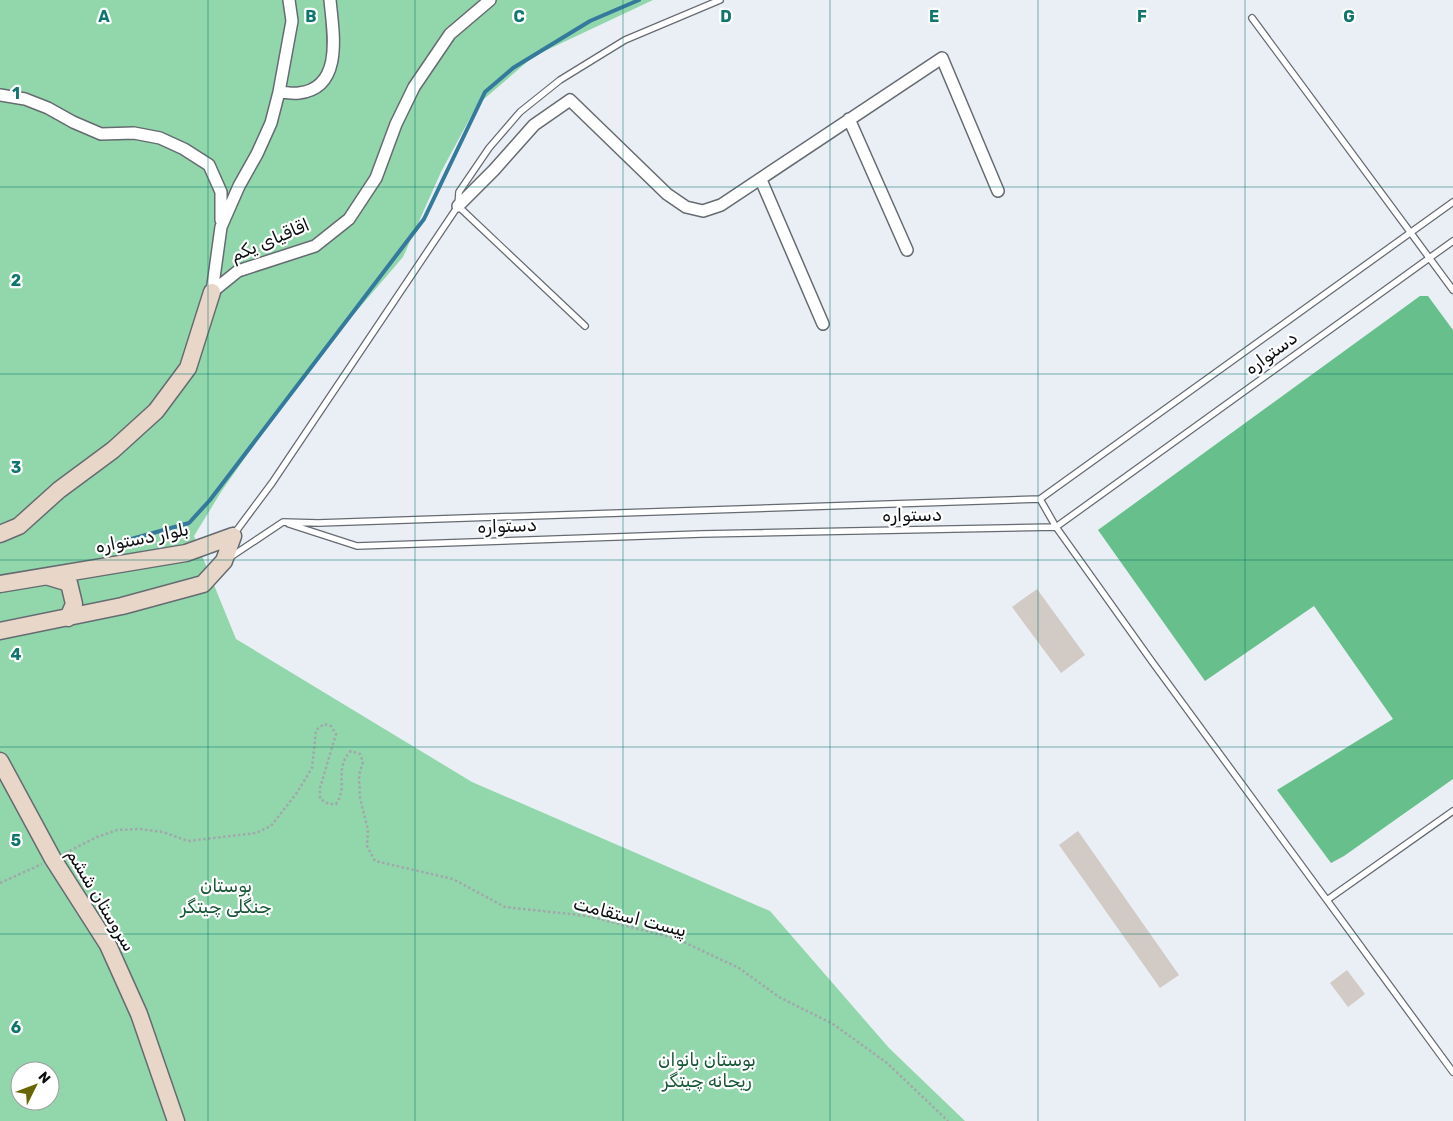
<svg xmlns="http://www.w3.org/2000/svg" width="1453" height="1121" font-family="Rubik,'Noto Sans Arabic',sans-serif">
<rect width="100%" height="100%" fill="#e9eff5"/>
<path fill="#91d7ab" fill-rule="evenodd" d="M0,0H653L534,56L477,105L441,172L403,257L348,321L284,402L221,492L194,536L236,639L472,782L770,911L889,1048L965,1121H0ZM20,1071H50V1101H20Z"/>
<path fill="#67bf8c" d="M1420,296H1428L1453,330V779L1344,856L1331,863L1277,790L1393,719L1314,606L1205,681L1098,530Z"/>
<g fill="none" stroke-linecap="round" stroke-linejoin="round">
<path stroke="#357a9c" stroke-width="4" d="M106,546L189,523L210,500L424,219L485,92L513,68L590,21L639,0"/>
</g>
<path fill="#d1cac5" d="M1037,589L1085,655L1061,673L1012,607Z
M1078,831L1179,975L1160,988L1059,845Z
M1347,970L1365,994L1348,1007L1330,983Z"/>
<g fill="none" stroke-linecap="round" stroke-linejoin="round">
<defs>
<path id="lane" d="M1252,18L1453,290
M458,206L585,326
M1040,499L1056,527L1153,663L1453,1072
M289,524L357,546L701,534L1056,527L1453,241
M234,534L272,483L458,206L459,192L489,148L520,112L560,80L625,40L720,0
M229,558L283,522L318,523L1040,499L1453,202
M1327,900L1453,811"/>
<path id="street" d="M279,92L292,21L289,0
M0,95L25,99L48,108L73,122L101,134L134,133L160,138L184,149L209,165L221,192V220
M849,119L907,250
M761,180L823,324
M458,206L494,170L534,125L570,100L667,194L686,207L703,211L721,205L942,58L998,191
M212,292L238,271L315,246L349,219L376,178L396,124L414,87L450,34L490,0
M212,292L221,227L239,186L257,154L271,123L279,92C285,92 292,94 299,93C344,88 333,32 330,0"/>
<path id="secondary" d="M0,534L19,526L59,490L113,450L156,411L188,368L212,292
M49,577L69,583L74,604L68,618
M0,584L186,553L233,536
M0,631L122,606L203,584L224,561L233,536
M0,761L53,859L108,945L139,1014L176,1121"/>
</defs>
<use href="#lane" stroke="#666b71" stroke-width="8"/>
<use href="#street" stroke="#666b71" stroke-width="14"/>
<use href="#secondary" stroke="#666b71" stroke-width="19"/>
<path stroke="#a2a7ac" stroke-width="2.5" stroke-dasharray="2.5 2.5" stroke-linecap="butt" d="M65,853L97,837L117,830L140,829L163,832L188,841L256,833L271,826L296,794L312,768L316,730L324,724L331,726L336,734L320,788V799L329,804H336C349,785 333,769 351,751L360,754L363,762L359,775L360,798L368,830L367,846L375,861L453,879L505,907L588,916L677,939L739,968L779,997L833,1024L887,1063L948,1121
M0,883L42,864"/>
<use href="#lane" stroke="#fff" stroke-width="5.5"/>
<use href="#street" stroke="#fff" stroke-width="11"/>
<use href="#secondary" stroke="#e8d6c8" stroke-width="16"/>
</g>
<path fill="none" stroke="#0f766e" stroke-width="1" stroke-opacity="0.55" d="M208,0V1121M415,0V1121M623,0V1121M830,0V1121M1038,0V1121M1245,0V1121M0,187H1453M0,374H1453M0,560H1453M0,747H1453M0,934H1453"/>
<g text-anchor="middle" stroke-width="4.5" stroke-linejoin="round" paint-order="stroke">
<g font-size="18" fill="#0c0e10" stroke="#fff">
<text transform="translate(270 240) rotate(-23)" y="6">اقاقیای یکم</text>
<text transform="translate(1271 353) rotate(-36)" y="6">دستواره</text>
<text transform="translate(912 515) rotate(-1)" y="6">دستواره</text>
<text transform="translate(507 526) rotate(-2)" y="6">دستواره</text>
<text transform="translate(142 538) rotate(-11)" y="6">بلوار دستواره</text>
<text transform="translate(101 900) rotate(59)" y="6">سروستان ششم</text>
<text transform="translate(630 917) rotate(14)" y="6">پیست استقامت</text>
</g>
<g font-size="18" fill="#165836" stroke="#fff">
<text x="226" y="892">بوستان<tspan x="226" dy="21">جنگلی چیتگر</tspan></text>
<text x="707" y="1066">بوستان بانوان<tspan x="707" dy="21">ریحانه چیتگر</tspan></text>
</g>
</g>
<g font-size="16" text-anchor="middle" font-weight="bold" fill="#0f766e" stroke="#fff" stroke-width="4.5" stroke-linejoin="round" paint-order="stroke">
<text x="104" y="22">A</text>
<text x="311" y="22">B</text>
<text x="519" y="22">C</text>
<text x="726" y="22">D</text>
<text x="934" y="22">E</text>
<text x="1142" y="22">F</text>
<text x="1349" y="22">G</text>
<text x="16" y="99">1</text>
<text x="16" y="286">2</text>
<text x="16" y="473">3</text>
<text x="16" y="660">4</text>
<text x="16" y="846">5</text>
<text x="16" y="1033">6</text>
</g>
<g transform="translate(35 1086) rotate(48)"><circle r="24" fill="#ffffff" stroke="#9e9f9f"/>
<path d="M0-4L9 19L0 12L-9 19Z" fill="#676600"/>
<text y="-8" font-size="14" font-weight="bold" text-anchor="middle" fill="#0c0e10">N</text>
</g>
</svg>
